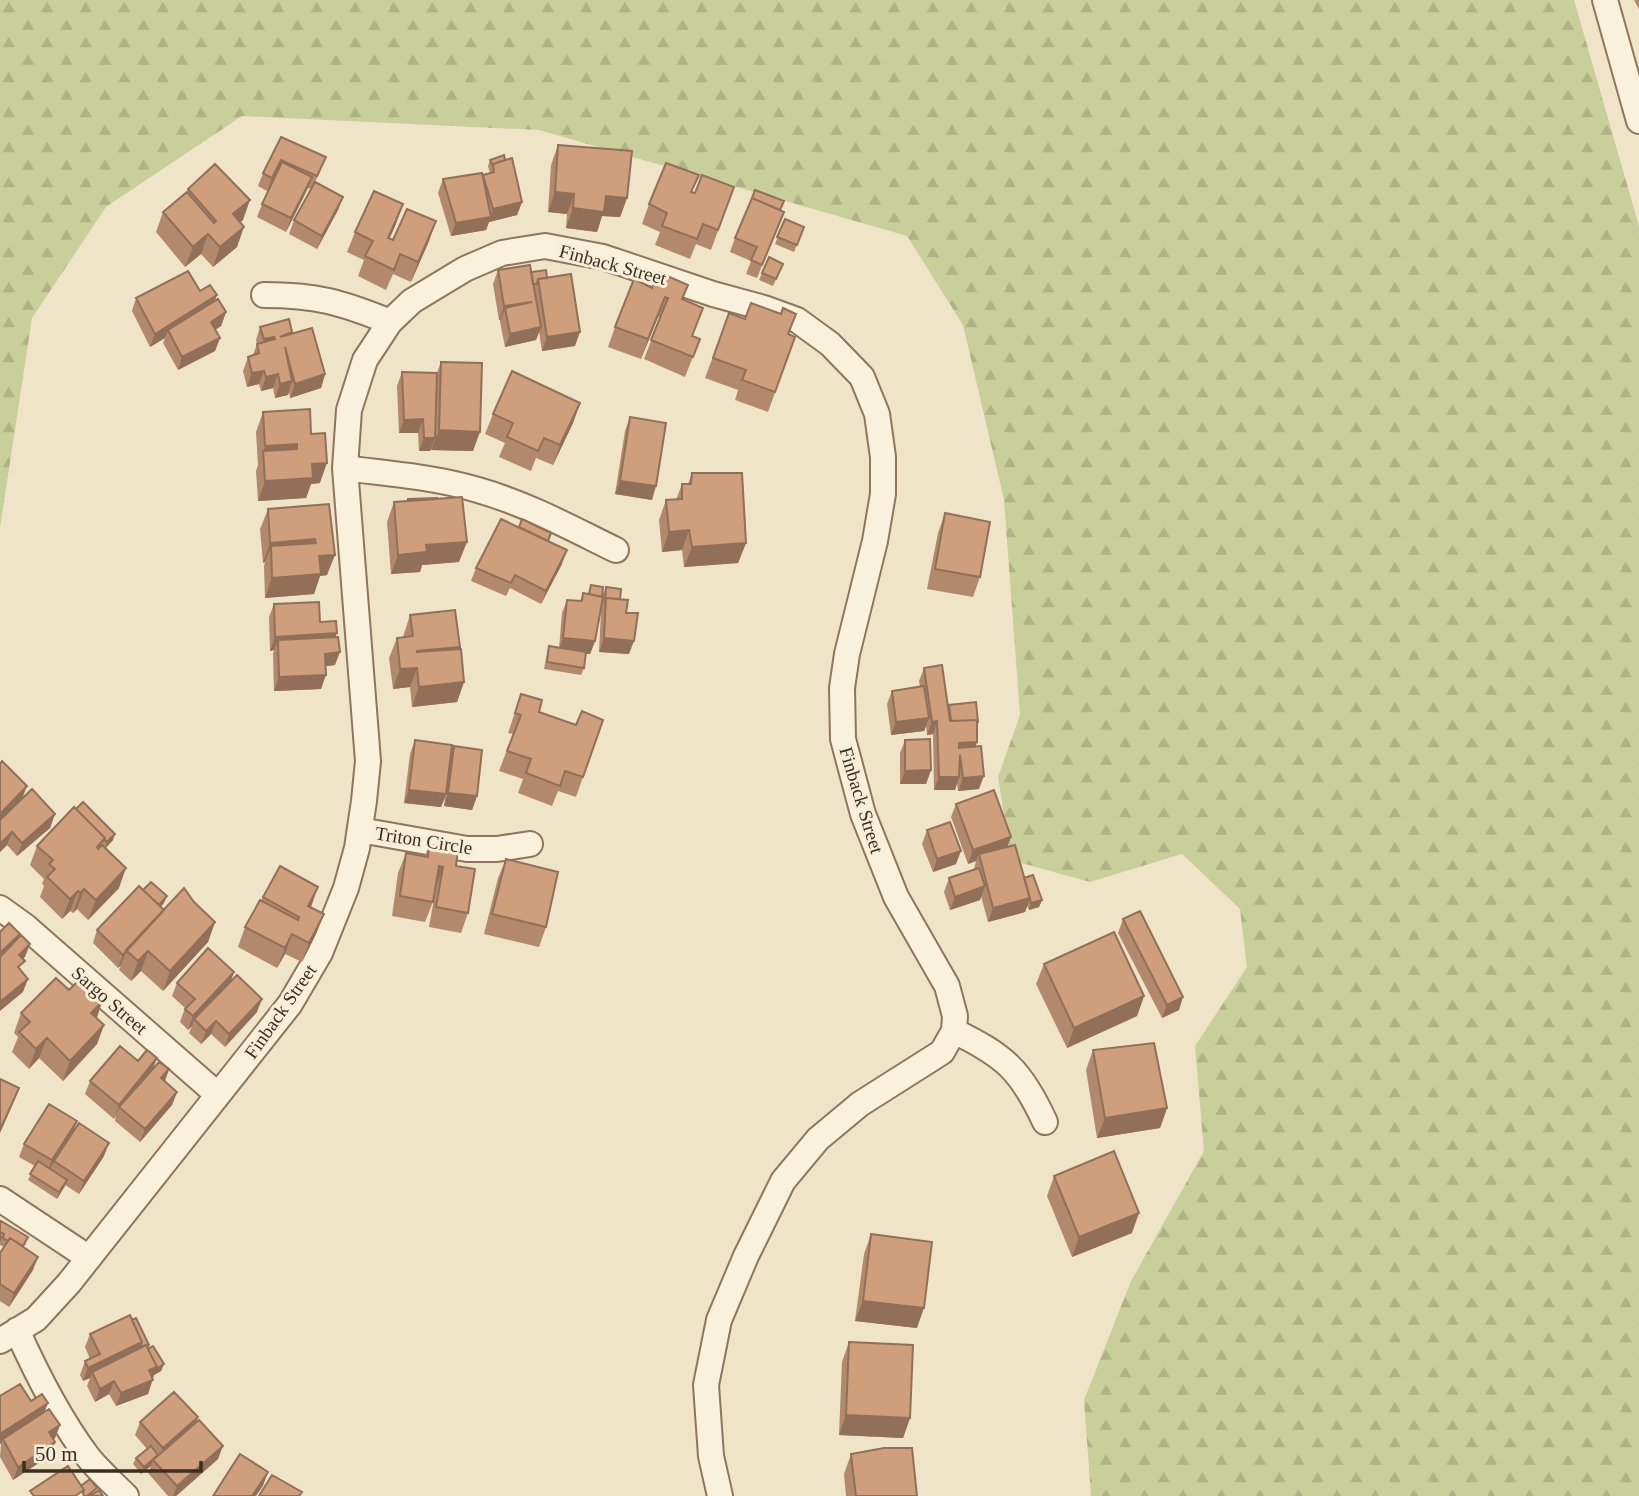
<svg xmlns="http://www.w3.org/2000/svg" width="1639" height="1496" font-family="Georgia,serif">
<defs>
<pattern id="forest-firs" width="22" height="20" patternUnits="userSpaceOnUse" patternTransform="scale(1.75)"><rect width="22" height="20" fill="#c9cf9b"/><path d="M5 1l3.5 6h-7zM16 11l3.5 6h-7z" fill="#aeb285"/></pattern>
</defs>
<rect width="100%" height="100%" fill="#f0e4c8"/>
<path fill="url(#forest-firs)" d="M0,0H1574L1639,226V1496H1091L1084,1400L1131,1281L1204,1151L1195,1046L1247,967L1240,909L1182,854L1090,882L1011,860L998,777L1020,715L1004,500L963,325L907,236L539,130L242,116L106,207L32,318L0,528Z"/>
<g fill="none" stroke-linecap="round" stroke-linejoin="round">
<defs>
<path id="minor" d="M1605,0L1639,121
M264,295C316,295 341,302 390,322
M345,468C389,474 435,477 478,490C527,504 571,528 616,550
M360,830L467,849H497L530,844
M0,908L25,926L218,1095
M954,1031C1005,1056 1021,1070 1045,1122
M0,1199L89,1258
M17,1330C37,1375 59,1418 88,1457C99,1471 113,1483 126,1496
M0,1341L36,1319L69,1283L290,1004L320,953L346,888L357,848L364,801L368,761L345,468L349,410L365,360L390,322L412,301L465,269L502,253L545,246L603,257L713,294L764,308L797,320L830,344L862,377L877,414L883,457V494L875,541L847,654L842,688L843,739L863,814L896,897L947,986L955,1016L954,1031L942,1052L860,1104L818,1139L783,1181L746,1256L719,1320L706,1385L711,1456L720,1496"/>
</defs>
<use href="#minor" stroke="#8d765c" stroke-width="28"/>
<use href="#minor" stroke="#faf1dc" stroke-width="24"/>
</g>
<path fill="#b2896c" d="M1634,0H1639V9Z
M281,137L321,170L315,182L343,197L338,210L317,249L289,234L294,220L311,189L308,188L286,232L257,217L262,204L276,174L267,191L258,186L263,173Z
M558,145L627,198L620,217L602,216L597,232L566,228L567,214L548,212L551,165Z
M490,160L522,202L517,215L489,222L486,230L451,236L438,193L443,179L482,178L483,175L490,173L488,166Z
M734,187L711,250L696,244L690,259L655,245L660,232L642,224L649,204L692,193H695Z
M188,189L243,220L240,222L237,247L213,267L201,254L185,267L156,232L163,212L187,192Z
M781,210L784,212L757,278L746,274L751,261L730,252L735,238Z
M785,219L804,227L794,252L775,244Z
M396,224L389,239L393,240L429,241L411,282L393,274L386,290L358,276L364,260L347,252L355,232Z
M783,264L773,286L759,280L762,273Z
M498,270L531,272L547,278L575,346L542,351L539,332L536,340L505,347L500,322V320H499L493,284Z
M652,288L683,299L693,336L700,339L685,377L644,359L660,318L658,317L641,359L608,347L615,327Z
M200,291L214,301L226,312L221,326L215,330L220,338L215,351L178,370L163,343L165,338L150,347L132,311L136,298Z
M729,313L795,337L768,412L735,400L738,390L705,378Z
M260,327L292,332L291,334L325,374L321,388L290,398L289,392L288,395L275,398L273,388L261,391L259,384L247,387L243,371L248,357L253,355L257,344L256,340Z
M441,362L473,451L431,450L432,447L430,451H419L418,433H399L397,386L402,372L437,373Z
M580,403L573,423L553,465L536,458L531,471L499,457L505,443L485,434L493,414Z
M263,412L311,434L320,483L311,484L306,498L258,501L256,471L258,465L256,432Z
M630,417L652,500L615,494L625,431Z
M692,473L746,543L738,563L684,567L682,550L662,552L659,520L666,500H676L682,484H688Z
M408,499L459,562L422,565L420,572L391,574L387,522L394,502L407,501Z
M329,504L327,575L320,576L314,594L265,598L264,566L265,562L263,563L260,529L268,509Z
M945,513L980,577L973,597L927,589L938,533Z
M548,541L562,564L541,604L510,588L506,596L471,581L476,568Z
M591,585L595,641L590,654H586L584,668L581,675L544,669L547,653L549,646L559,648L562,613L567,600L580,601L583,593L588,594Z
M606,587L620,599L626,613L629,654L599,652L601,611L603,594Z
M274,604L320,622L336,637L335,665L326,666L321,689L274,691L273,654L274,650L270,651L269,617Z
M410,615L459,649L464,682L457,702L412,707L410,687L393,689L389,658L397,638L403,637Z
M924,668L948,707L949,705L977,725V742L976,746L979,789L958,791L957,783L955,790H934L933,734L927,735L926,726L924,731L891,735L887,704L892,691L920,687L919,681Z
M521,694L539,712L576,725L603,720L576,797L558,791L552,806L518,793L523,779L499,771L513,734L508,733Z
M415,740L450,756L454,746L477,796L472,810L444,806L445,798L441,807L404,803L410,754Z
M905,740L931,770L926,784H900V753Z
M0,764L23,798L55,814L50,828L17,856L7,845L0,852Z
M956,804L1011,837L1007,847L1024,878L1042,900L1039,907L1029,910L1027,906L1025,912L988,922L981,896L980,900L950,910L944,892L949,878L974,869L976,861L968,864L951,817Z
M74,807L113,840L105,848L119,888L88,920L77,909L73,913L70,911L62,919L40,897L44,886L42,884L44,879L30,865L37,846Z
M927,830L956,864L933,872L922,844Z
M429,845L456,866L468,913L461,933L429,927L436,887L433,902L425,922L392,916L398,873L406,853L425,856Z
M506,859L546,927L539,947L484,934L498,878Z
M143,890L164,903L161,907L164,910L194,902L215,922L208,942L163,991L141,971L131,981L119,970L121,965L118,968L93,943L97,930Z
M263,897L311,907L324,914L316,934L302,962L285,954L277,968L238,947L245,927Z
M1123,919L1179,1010L1162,1018L1118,933Z
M1044,964L1144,996L1137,1016L1067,1048L1036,984Z
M234,972L231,981L257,1012L225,1047L211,1034L201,1044L189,1033L192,1026L188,1030L180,1022L185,1008L172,996L177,983Z
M69,990L102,1002L97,1018L104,1025L97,1044L63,1081L39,1058L29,1069L12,1052L18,1037L14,1033L21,1013Z
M1093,1050L1167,1108L1160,1128L1097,1138L1086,1070Z
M138,1061L154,1068L169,1069L165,1081L177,1092L172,1105L140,1142L115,1121L116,1115L114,1119L85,1094L90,1081Z
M77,1121L72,1134L104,1156L79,1194L65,1185L57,1199L28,1180L35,1166L19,1157L24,1144Z
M1054,1176L1132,1233L1072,1257L1047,1196Z
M0,1223L26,1243L24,1247L33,1270L9,1307L0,1301V1253L4,1247L0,1245Z
M871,1234L917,1328L855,1321L864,1254Z
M132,1320L149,1345L148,1349L164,1364L161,1371L154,1375L148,1394L116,1406L109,1394L95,1402L87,1386L90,1378L83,1381L80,1375L85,1361L90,1359L85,1347L90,1334Z
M849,1342L910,1418L903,1438L839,1435L842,1362Z
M0,1396L31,1401L60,1425L55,1438L54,1439L55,1442L51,1455L13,1480L0,1457L1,1444H0Z
M198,1417L195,1423L218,1459L176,1496H168L148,1473L151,1466L141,1474L133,1464L136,1458L147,1449L135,1435L140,1422Z
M851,1454L917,1496H846L844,1474Z"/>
<path fill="#916f58" d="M281,160L276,174L267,191L272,178Z
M312,177L307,190L286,232L291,218Z
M555,192L574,194L567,214L548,212Z
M606,196L627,198L620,217L602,216L597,232L566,228L573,208Z
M343,197L338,210L317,249L322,236Z
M250,200L243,220L226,234L233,214Z
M522,202L517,215L489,222L486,230L451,236L456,223L490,217L493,209Z
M403,204L396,224L381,258L388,238Z
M436,221L429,241L411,282L418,262Z
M244,227L237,247L213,267L220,247Z
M208,234L201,254L185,267L193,247Z
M217,295L212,309L168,330L165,338L150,347L155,334Z
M665,297L658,317L641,359L648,339Z
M532,302L505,308L500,320H499L504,306Z
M226,312L221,326L206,335L211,322Z
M541,327L536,340L505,347L510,334Z
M580,332L575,346L542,351L547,337Z
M274,337L270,350L259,353L264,339Z
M220,338L215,351L178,370L182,357Z
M264,371L259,384L247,387L252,373Z
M278,374L273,388L261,391L266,377Z
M325,374L321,388L290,398L295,384Z
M292,381L288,395L275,398L280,384Z
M580,403L573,423L553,465L560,445Z
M423,419L418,433H399L404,420Z
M439,430L480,432L473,451L431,450Z
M424,438H435L430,451H419Z
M297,444L290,464L263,453L265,446Z
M327,463L320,483L311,484L306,498L258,501L265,481L312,464Z
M620,481L656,486L652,500L615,494Z
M689,530L682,550L662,552L669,532Z
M315,539L308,559L271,546L265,562L263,563L270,543Z
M467,542L459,562L422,565L420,572L391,574L398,555L426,545Z
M746,543L738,563L684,567L692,547Z
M567,550L562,564L541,604L546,591Z
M335,555L327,575L320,576L314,594L265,598L272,578L319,556Z
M337,633L332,647L278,640L274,650L270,651L275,637Z
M563,638L595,641L590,654L558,652Z
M604,638L634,641L629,654L599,652Z
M460,647L452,667L417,668L410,687L393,689L400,669L417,651Z
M340,652L335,665L320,667L325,654Z
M326,675L321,689L274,691L279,677Z
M464,682L457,702L412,707L419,687Z
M929,718L924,731L891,735L896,722Z
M937,721L933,734L927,735L932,722Z
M977,742L972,756H954L959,743Z
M931,770L926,784H900L905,771Z
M984,776L979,789L958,791L963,778Z
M939,777H959L955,790H934Z
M27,786L22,799L0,822V814Z
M409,790L446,794L441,807L404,803Z
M448,793L477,796L472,810L444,806Z
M55,814L50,828L17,856L22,843Z
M12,832L7,845L0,852V844Z
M115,834L113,840L105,849L107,842Z
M1011,837L1006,850L979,854L976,861L968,864L973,850Z
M961,851L956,864L933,872L937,859Z
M439,866L443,867L436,887Z
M126,868L119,888L88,920L96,900Z
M985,886L980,900L950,910L955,897Z
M318,887L311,907L308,906Z
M84,889L77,909L73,913L80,893Z
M78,891L70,911L62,919L70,899Z
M167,896L164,903L153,915L155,908Z
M1030,898L1025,912L988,922L993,908Z
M1042,900L1039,907L1029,910L1031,903Z
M324,914L316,934L302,962L309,943Z
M215,922L208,942L163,991L170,971Z
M20,934L15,947L0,962V953Z
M292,934L285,954L277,968L285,948Z
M30,944L25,957L14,969L19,955Z
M148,951L141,971L131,981L138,961Z
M126,952L121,965L118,968L123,955Z
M234,972L229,985L194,1019L192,1026L188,1030L193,1016Z
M28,979L23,992L0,1011V1002Z
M1144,996L1137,1016L1067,1048L1074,1028Z
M1183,997L1179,1010L1162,1018L1167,1005Z
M262,999L257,1012L225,1047L229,1034Z
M102,1002L95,1022L91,1013Z
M216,1021L211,1034L201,1044L206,1031Z
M104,1025L97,1044L63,1081L70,1061Z
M47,1038L39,1058L29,1069L36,1049Z
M157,1058L152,1072L119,1107L116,1115L114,1119L119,1105Z
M169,1069L164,1083L161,1078Z
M19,1088L14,1101L0,1133V1130Z
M177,1092L172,1105L140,1142L145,1129Z
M1167,1108L1160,1128L1097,1138L1105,1118Z
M77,1121L72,1134L47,1173L52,1160Z
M109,1143L104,1156L79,1194L84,1181Z
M67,1180L65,1186L57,1199L59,1192Z
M1139,1213L1132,1233L1072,1257L1079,1237Z
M38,1257L33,1270L9,1307L14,1293Z
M863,1301L924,1308L917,1328L855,1321Z
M142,1342L137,1355L92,1372L90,1378L83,1381L88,1368Z
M164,1364L161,1371L154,1375L148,1394L116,1406L121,1393L149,1370Z
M114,1381L109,1394L95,1402L100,1389Z
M48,1403L43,1416L3,1439L0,1444V1434Z
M846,1415L910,1418L903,1438L839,1435Z
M198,1417L193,1431L158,1461L163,1448Z
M60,1425L55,1438L44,1445L49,1432Z
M55,1442L51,1455L13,1480L18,1467Z
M223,1446L218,1459L176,1496H173L177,1486Z
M158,1455L153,1460L151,1466L141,1474L144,1467Z
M268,1472L263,1486L256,1496H252Z"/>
<path fill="#cf9f7d" stroke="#916f58" stroke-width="2" d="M281,137L326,157L317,176L281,160L272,178L263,173Z
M558,145L632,151L627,198L606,196L604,212L573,208L574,194L555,192Z
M504,155L505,160L493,164V166L490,160Z
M512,158L522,202L493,209L483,175L494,172L493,164Z
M282,162L312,177L291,218L262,204Z
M666,163L699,175L691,192L695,193L702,175L734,187L718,230L703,224L697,239L662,226L667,213L649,204Z
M215,164L250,200L233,214L244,227L220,247L208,234L193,247L163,212L187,192L214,223L216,221L188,189Z
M482,173L491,217L456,223L443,179Z
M315,182L343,197L322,236L294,220Z
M755,190L784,201L780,210L752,198L750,203Z
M374,191L403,204L388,238L393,240L407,209L436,221L418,262L400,254L394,270L365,256L373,241L355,232Z
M752,198L784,212L762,265L751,260L757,247L735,238Z
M785,219L804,227L797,245L777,237Z
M769,257L783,264L776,279L762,273Z
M530,265L541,327L510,334L505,308L532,302L504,306L498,270Z
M546,270L547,278L538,279L537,284H533L531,272Z
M188,271L200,291L210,285L217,295L155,334L136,298Z
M658,272L688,285L682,299L703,308L692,336L700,339L693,357L651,340L668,298L665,297L648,339L615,327L634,279L652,288Z
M571,274L580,332L547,337L538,279Z
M218,299L226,312L211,322L220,338L182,357L168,330Z
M751,303L781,314L783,308L796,314L788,334L795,337L775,392L742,380L746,370L713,358L729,313L745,319Z
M289,319L292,332L280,337L312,328L325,374L295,384L285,347L292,381L280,384L278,374L266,377L264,371L252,373L248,357L259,353L257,344L275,339L274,337L264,339L260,327Z
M441,362L482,363L480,432L439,430Z
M512,371L580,403L560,445L544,438L538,451L507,437L513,423L493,414Z
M402,372L437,373L435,438H424L423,419L404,420Z
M310,409L311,434L325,433L327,463L312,464L313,478L265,481L263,451L297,449V444L265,446L263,412Z
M630,417L666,423L656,486L620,481Z
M692,473H742L746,543L692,547L689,530L669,532L666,500L682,499V484H691Z
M462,497L467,542L426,545L427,552L398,555L394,502Z
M437,498V499L408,501V499Z
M329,504L335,555L319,556L321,574L272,578L271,546L316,543L315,539L270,543L268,509Z
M945,513L990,522L980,577L935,569Z
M501,519L567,550L546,591L515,575L511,583L476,568Z
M522,519L551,533L548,541L519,527Z
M591,585L603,587L602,597L589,594Z
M606,587L621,589L620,599L606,598L605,602Z
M583,593L603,597L595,641L563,638L567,600L582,601Z
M606,598L628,600L626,613H638L634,641L604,638Z
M319,602L320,622L336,621L337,633L275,637L274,604Z
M455,610L460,647L417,651V652L461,649L464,682L419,687L417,668L400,669L397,638L413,636L410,615Z
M338,637L340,652L325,654L326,675L279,677L278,640Z
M549,646L586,652L584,668L547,662Z
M942,665L950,721L977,720V742L959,743V748L981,746L984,776L963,778L960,755L959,777H939L937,721L932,722L924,668Z
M924,686L929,718L896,722L892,691Z
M521,694L542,700L539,712L576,725L582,711L603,720L583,777L565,771L560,786L526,773L531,759L507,751L521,715L515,713Z
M976,702L978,722H977V720L951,721L949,705Z
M930,739L931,770L905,771V740Z
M415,740L452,745L446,794L409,790Z
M454,746L482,750L477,796L448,793Z
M2,761L27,786L0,814V764Z
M32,789L55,814L22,843L12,832L0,844V820Z
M994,790L1011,837L973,850L956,804Z
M83,802L115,834L107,842L104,839L105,838L76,809Z
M74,807L105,838L97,847L98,849L102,845L126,868L96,900L84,889L80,893L78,891L70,899L47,877L55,869L49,864L53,860L37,846Z
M950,822L961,851L937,859L927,830Z
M429,845L458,849L456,866L475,869L468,913L436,907L443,867L439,866L433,902L400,896L406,853L428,857Z
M1015,845L1030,898L993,908L979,854Z
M506,859L558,872L546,927L492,914Z
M280,866L318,887L308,906L324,914L309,943L292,934L285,948L245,927L260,900L298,920L299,917L263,897Z
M979,868L985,886L955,897L949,878Z
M1033,875L1042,900L1031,903L1024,878Z
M151,882L167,896L159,905L143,890Z
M139,886L164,910L123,955L97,930Z
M184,888L194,902L215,922L170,971L148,951L138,961L126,950Z
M1140,911L1183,997L1167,1005L1123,919Z
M9,923L20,934L0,953V932Z
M1114,932L1144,996L1074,1028L1044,964Z
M21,935L30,944L19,955L25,961L18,967L28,979L0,1002V957Z
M208,948L234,972L193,1016L185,1009L195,999L177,983Z
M237,975L262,999L229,1034L216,1021L206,1031L194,1019Z
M56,978L69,990L79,980L102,1002L91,1013L104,1025L70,1061L47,1038L36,1049L19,1032L30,1022L21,1013Z
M1154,1043L1167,1108L1105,1118L1093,1050Z
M120,1046L138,1061L147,1050L157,1058L119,1105L90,1081Z
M159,1062L169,1069L161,1078L177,1092L145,1129L119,1107Z
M0,1079L19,1088L0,1130Z
M49,1104L77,1121L52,1160L24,1144Z
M79,1123L109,1143L84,1181L54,1161Z
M1114,1151L1139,1213L1079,1237L1054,1176Z
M38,1161L67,1180L59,1192L30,1174Z
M1,1221L28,1237L23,1246L10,1238L8,1241L3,1238L4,1234L0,1232V1223Z
M0,1232L4,1234L0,1240Z
M871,1234L932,1242L924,1308L863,1301Z
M10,1238L38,1257L14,1293L0,1284V1253Z
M130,1315L142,1342L88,1368L85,1361L100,1354L90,1334Z
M136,1318L149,1345L147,1346L146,1345L140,1347L142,1342L132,1320Z
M849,1342L913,1345L910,1418L846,1415Z
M146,1345L157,1367L149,1370L153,1380L121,1393L114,1381L100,1389L92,1372Z
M153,1346L164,1364L156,1369L157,1367L148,1349Z
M20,1384L31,1401L42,1394L48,1403L0,1434V1396Z
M174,1392L198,1417L163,1448L140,1422Z
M49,1409L60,1425L49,1432L55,1442L18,1467L3,1439Z
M199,1420L223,1446L177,1486L153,1460Z
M151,1446L158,1455L144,1467L136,1458Z
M884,1448H912L917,1496H856L851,1454Z
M240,1454L268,1472L252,1496H213Z
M68,1466L84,1490L75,1496H34L30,1491Z
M272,1475L302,1492L299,1496H259Z
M90,1479L97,1488L87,1496H84L83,1494L84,1490L81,1486Z
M99,1490L103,1496H90Z"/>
<g text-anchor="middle" stroke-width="6" stroke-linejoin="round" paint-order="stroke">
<g font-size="19" fill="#3d2e20" stroke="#f7eed8">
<text transform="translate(613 264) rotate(15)" y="7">Finback Street</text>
<text transform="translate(862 800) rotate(73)" y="7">Finback Street</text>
<text transform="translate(424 840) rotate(9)" y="7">Triton Circle</text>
<text transform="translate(110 1000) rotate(41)" y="7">Sargo Street</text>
<text transform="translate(280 1011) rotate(-55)" y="7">Finback Street</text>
</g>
</g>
<path d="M24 1461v10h177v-10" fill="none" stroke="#3d2e20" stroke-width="3.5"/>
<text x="35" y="1461" font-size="21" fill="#3d2e20" stroke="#f7eed8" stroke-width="5" paint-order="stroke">50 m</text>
</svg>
